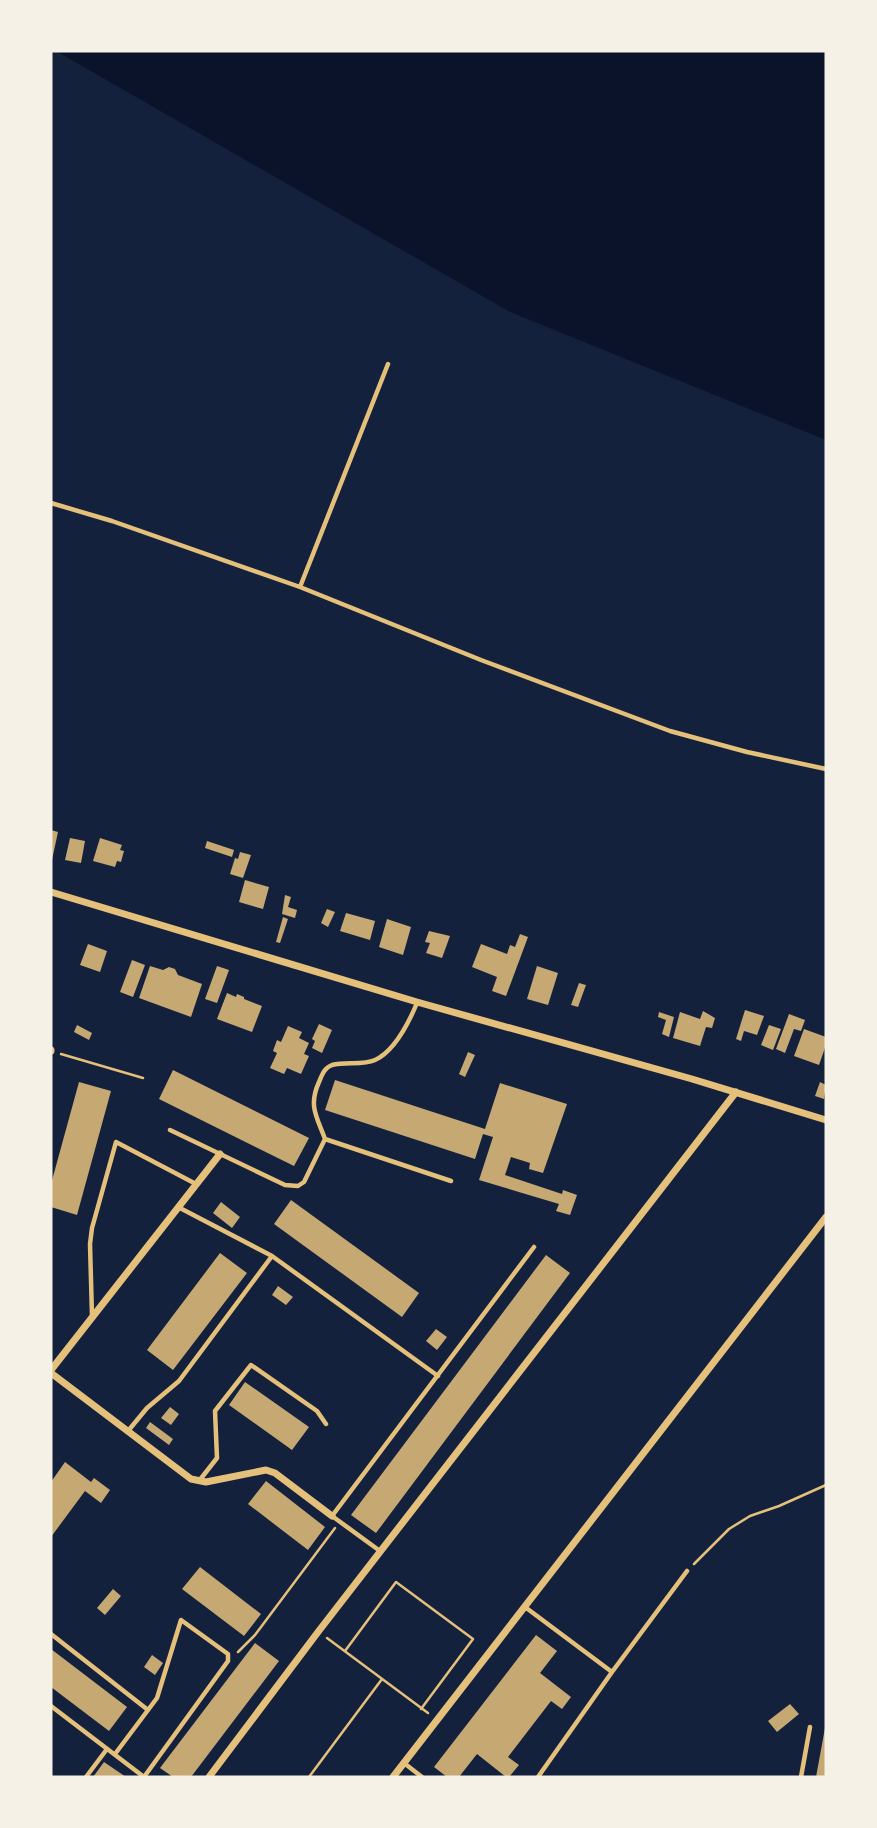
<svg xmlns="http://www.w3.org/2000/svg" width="877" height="1828" font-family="'DM Sans',sans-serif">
<rect width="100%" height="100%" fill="#14213d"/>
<path fill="#0b132b" d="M56,51H826V440L510,312Z"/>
<path fill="#c6a872" d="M51,830L58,832L52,860H51Z
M70,838L85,841L81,863L65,860Z
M100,838L122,845L120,850L124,851L121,862L117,861L115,867L93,861Z
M207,841L234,850L232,857L205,848Z
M240,852L251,855L243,878L230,874L235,858L238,859Z
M245,880L269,887L263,909L239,902Z
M285,895L291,897L288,907L297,910L295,918L282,914Z
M327,909L335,912L328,927L321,923Z
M346,913L375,921L370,940L340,931Z
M283,917L288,919L280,943L276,942Z
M387,919L411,927L403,955L379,947Z
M429,931L450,936L442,958L426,953L430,943L425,942Z
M520,934L528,937L506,996L492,991L497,977L472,967L481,944L507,954L510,945L515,947Z
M88,944L107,951L100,972L80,965Z
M132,960L145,965L133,997L120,992Z
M150,966L163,970L169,967L175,969L178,975L202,984L191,1017L139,998Z
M217,966L229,970L217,1003L205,999Z
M537,966L558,973L548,1005L527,999Z
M579,983L586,985L578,1007L571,1005Z
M227,993L236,997L237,994L244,997V999L262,1006L252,1032L217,1019Z
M745,1010L764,1016L757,1035L744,1031L741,1041L736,1039Z
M703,1011L715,1018L712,1028L706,1027L700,1046L673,1038L680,1012L700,1019Z
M659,1012L674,1017L669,1037L662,1034L666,1020L658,1017Z
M789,1014L805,1020L801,1031L794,1029L785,1053L776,1049Z
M319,1024L332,1030L322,1053L312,1048L315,1041L312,1039Z
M77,1025L92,1033L89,1040L74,1032Z
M769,1025L781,1029L773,1050L761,1045Z
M288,1026L302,1032L299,1038L309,1043L304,1054L309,1056L301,1074L287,1068L284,1074L270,1068L277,1053L273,1051L277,1040L281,1042Z
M804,1029L826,1037V1045L819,1065L794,1056Z
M468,1052L475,1055L465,1077L459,1074Z
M173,1070L309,1138L294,1166L159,1099Z
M335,1080L485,1129L500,1083L567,1104L543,1173L529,1169L530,1163L511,1157L505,1175L562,1194L563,1190L577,1195L570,1215L556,1211L559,1204L479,1180L493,1137L483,1134L475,1159L325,1110Z
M79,1082L111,1091L77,1215L51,1207V1184Z
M820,1082L826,1085L824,1099L815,1096Z
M291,1200L419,1293L402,1317L274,1224Z
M221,1202L240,1217L232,1228L213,1213Z
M220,1253L247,1273L173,1370L147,1350Z
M546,1255L570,1273L376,1533L351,1515Z
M278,1286L293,1297L286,1305L272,1295Z
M436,1329L447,1337L437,1350L426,1341Z
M245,1382L309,1427L292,1450L229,1405Z
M170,1407L179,1414L171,1425L161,1418Z
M150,1422L173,1439L169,1445L146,1428Z
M65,1462L91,1482L94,1478L110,1490L101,1503L85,1491L51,1537V1482Z
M266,1481L325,1527L308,1550L248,1504Z
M200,1567L261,1614L244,1636L182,1589Z
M113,1589L121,1596L105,1615L97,1608Z
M536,1635L557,1651L540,1673L571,1697L562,1709L551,1701L508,1757L519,1765L509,1777H506L477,1754L459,1777H447L434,1767Z
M255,1643L279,1661L191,1777H173L160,1768Z
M51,1649L127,1707L109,1731L51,1687Z
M152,1655L163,1663L155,1675L144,1667Z
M790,1704L799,1714L777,1732L768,1721Z
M825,1728L826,1777H816Z
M104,1762L126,1777H93Z"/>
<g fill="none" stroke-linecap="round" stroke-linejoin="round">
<path stroke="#e5c07b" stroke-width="2.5" d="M61,1054L143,1078
M694,1564L729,1529L750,1516L779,1506L826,1485
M327,1638L428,1713
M345,1651L396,1582L473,1639L421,1709
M238,1652L255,1635L335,1528
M309,1777L382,1679"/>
<path stroke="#e5c07b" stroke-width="4.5" d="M51,503L112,521L300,587L481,660L670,731L747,752L826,769
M300,587L388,364
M170,1130L285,1185L298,1186L304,1182L325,1139C317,1117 308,1106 319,1082C322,1075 324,1068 332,1065C346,1061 362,1066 375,1060C395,1051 409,1022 417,1003
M325,1139L451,1181
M178,1207L272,1256L438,1376
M92,1316L90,1244L92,1228L116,1142L196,1184
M128,1431L147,1408L179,1381L272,1256
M199,1481L217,1458L215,1411L251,1365L317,1411L326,1424
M380,1551L332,1516L534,1247
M525,1607L612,1672
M51,1634L148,1710
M51,1706L144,1777
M115,1754L157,1698L181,1620L228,1654V1661L144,1777
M404,1763L422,1777
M86,1777L107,1749
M538,1777L612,1672L687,1571
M801,1777L810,1727"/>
<path stroke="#e5c07b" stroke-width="7" d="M51,892L417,1002L692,1079L826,1120
M51,1050V1051
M51,1370L220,1154
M51,1373L191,1479L206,1482L266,1470L275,1473L332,1516
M209,1777L318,1632L736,1092
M393,1777L826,1217"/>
</g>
<rect width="877" height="1828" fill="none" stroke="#f6f1e7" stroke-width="105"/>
</svg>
